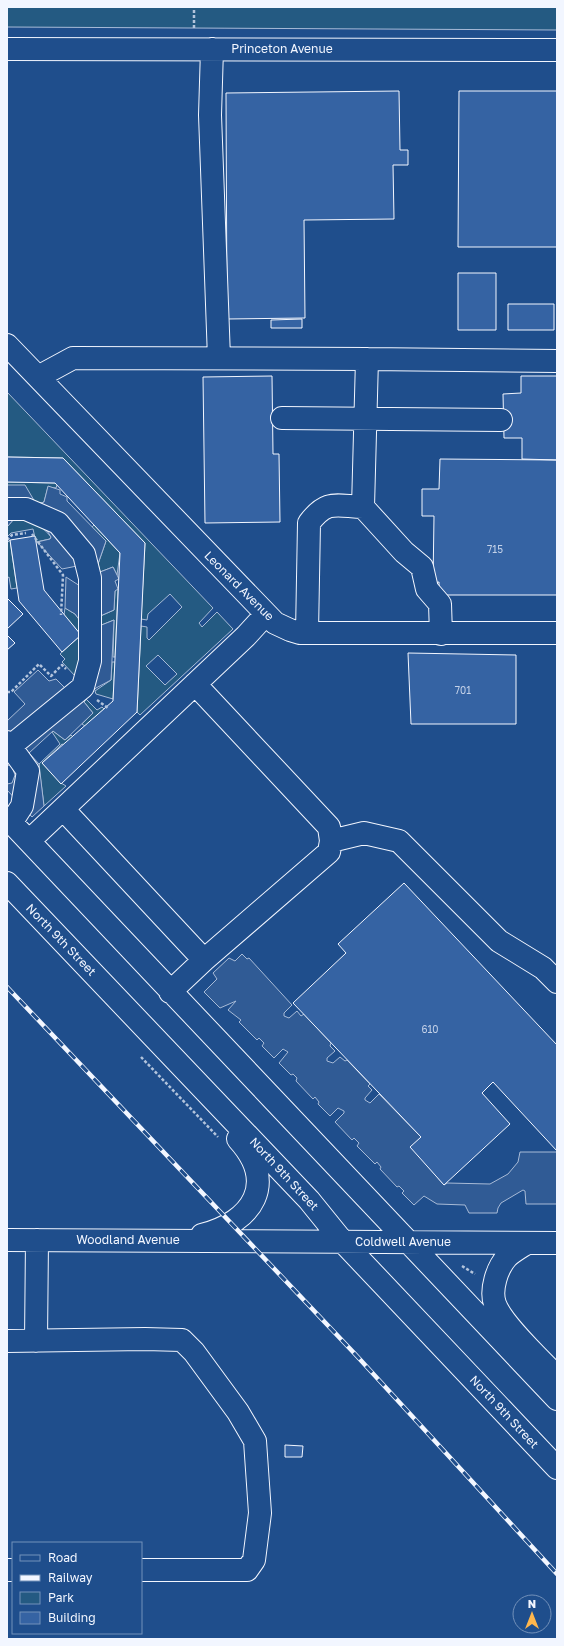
<svg xmlns="http://www.w3.org/2000/svg" width="564" height="1646" font-family="'Golos Text',sans-serif">
<rect width="100%" height="100%" fill="#1f4e8c"/>
<path fill="#245a82" stroke="#a8bbd7" fill-rule="evenodd" d="M7,7H557V30L7,27Z
M7,392L213,608L199,623L202,627L217,612L233,629L140,715L137,712L141,626L147,627V638L149,640L182,607L170,594L148,614L147,620L141,619L145,543L63,458L7,457ZM158,655L177,674L165,685L146,666Z
M7,482L55,483L57,485L56,488L48,487L44,502L41,503L35,502L7,485Z
M14,519C29,519 42,525 51,537L50,539L36,542L33,529L11,533L7,537V527Z
M94,525L120,553L117,575L113,567L100,572L98,564L106,541L92,527Z
M10,540L17,588L11,589L9,577L7,578V543Z
M118,589L115,657H113L114,620L99,626L98,617L114,610L115,590Z
M65,608L75,614L81,622L82,662L79,665L76,677L62,662L65,659L60,654L81,635L64,615Z
M112,662H115L113,699L96,694L95,691L111,680Z
M86,699L97,710L102,707L104,709L85,726L82,724L93,713L84,702Z
M53,731L65,740L71,735L73,737L64,745L62,744L42,763L61,783L66,786L44,806L39,767V764L60,744L52,732Z"/>
<path fill="#305b95" stroke="#a8bbd7" d="M7,485H25L35,502L41,503L44,502L48,486L60,490V494L67,497V501L106,541L98,564L100,572L113,567L119,579L115,581L118,589L115,591L114,610L98,617L99,626L114,620L111,680L96,688L86,699L84,702L93,713L65,740L53,731L29,753L39,764L44,806L32,817L7,790V784L12,783L15,775L11,764L7,766V721L25,704L14,692L38,670L49,681L56,679L65,688L74,683L73,679L76,677L82,662L81,622L75,614L65,608L66,577L80,586L77,566L62,569L37,542L50,539L51,537L46,529L25,519H14L7,527Z
M242,954L247,959L249,958L292,1005L284,1013V1016L289,1018L297,1011L301,1016L304,1014L331,1043L330,1046L335,1051L327,1058V1061L333,1063L340,1057L345,1061L347,1060L370,1084L368,1086L372,1090L365,1098V1100L370,1103L379,1094L421,1137L411,1147L444,1185L447,1183L490,1184L508,1174L518,1162L520,1152H557V1204H526L525,1191L523,1190L501,1203L498,1208L497,1213H469L465,1205L437,1204L424,1196L414,1205L402,1193L404,1191L399,1186L397,1187L380,1169L381,1167L377,1162L375,1164L357,1146L359,1143L354,1138L352,1140L335,1122L344,1113V1111L338,1108L330,1116L318,1104L319,1102L315,1097L313,1099L296,1081L297,1078L293,1074L291,1075L279,1063L288,1052L283,1049L274,1058L262,1046L264,1043L259,1038L257,1040L239,1022L241,1020L228,1010L236,1001L220,1008L204,992L217,979L213,973L229,958L235,961Z"/>
<path fill="#3563a3" stroke="#f2f6ff" d="M399,91L400,150H408V165H393L394,219L304,220L305,318L227,319L226,93Z
M459,91H557V247H458Z
M458,273H496V330H458Z
M508,304H554V330H508Z
M302,319V328H271V320Z
M272,376L273,454H279L280,522L205,523L203,377Z
M521,376H557V460L522,459V438H504L503,394L521,393Z
M7,457L63,458L145,543L137,712L61,784L42,763L113,701L120,553L55,483L7,482Z
M440,459L557,460V595H439V582L433,583L434,516H422V489H439Z
M35,536L44,590L81,635L62,652L19,601L10,540Z
M7,598L23,614L7,629Z
M7,635L15,643L7,650Z
M408,653L516,655V724H411Z
M404,883L557,1045V1151L493,1082L482,1093L510,1124L444,1185L410,1147L421,1137L293,1003L346,953L338,944Z
M285,1445L303,1446L302,1457H285Z"/>
<g fill="none" stroke-linecap="round" stroke-linejoin="round">
<defs>
<path id="minor" d="M7,49L557,50
M212,49L210,115L219,358
M7,345L275,623L290,630L300,633H557
M367,359L363,507L404,552L422,567L427,589L440,604L441,634
M38,377L73,358L367,359L557,361
M282,418L501,420
M7,509H26L58,523L84,554L90,578V661L83,687L7,749
M307,633L309,523C327,499 336,506 363,507
M7,742L28,771L22,806L11,823
M63,809L204,960
M7,818L557,1399
M29,841L246,636L266,614
M331,841L364,833L399,841L499,941L543,968L557,982
M7,883L309,1200L343,1242L557,1468
M170,992L204,960L329,852L331,841L329,827L195,684
M202,1235C253,1222 278,1183 238,1139
M7,1240L557,1243
M527,1243C521,1247 512,1252 507,1257C497,1268 490,1290 495,1304C502,1324 541,1360 557,1377
M7,1341L145,1339L182,1340L194,1352L238,1412L255,1441L260,1513L254,1560L247,1570H141
M36,1341L37,1240
M7,1570H13"/>
</defs>
<use href="#minor" stroke="#f2f6ff" stroke-width="24"/>
<path stroke="#b3c4dc" stroke-width="2.5" stroke-dasharray="3 2" stroke-linecap="butt" d="M194,28V7
M32,534L63,575L61,615
M7,540L12,535L26,533
M7,692H11L39,664L51,676L62,665L66,669
M97,700L108,708
M141,1057L218,1137
M462,1266L475,1274"/>
<use href="#minor" stroke="#1f4e8c" stroke-width="22"/>
<defs>
<path id="rail" d="M7,987L355,1354L557,1574"/>
</defs>
<use href="#rail" stroke="#f2f6ff" stroke-width="4.5"/>
<use href="#rail" stroke="#1f4e8c" stroke-width="3" stroke-dasharray="9" stroke-linecap="butt"/>
</g>
<g text-anchor="middle" stroke-width="3" stroke-linejoin="round" paint-order="stroke">
<g font-size="10" fill="#c3d1e8">
<text x="495" y="553">715</text>
<text x="463" y="694">701</text>
<text x="430" y="1033">610</text>
</g>
<g font-size="12" fill="#f2f6ff" stroke="#1f4e8c">
<text x="282" y="53">Princeton Avenue</text>
<text transform="translate(239 586) rotate(45)" y="4">Leonard Avenue</text>
<text transform="translate(61 940) rotate(46)" y="4">North 9th Street</text>
<text transform="translate(284 1174) rotate(47)" y="4">North 9th Street</text>
<text x="128" y="1244">Woodland Avenue</text>
<text x="403" y="1246">Coldwell Avenue</text>
<text transform="translate(504 1412) rotate(47)" y="4">North 9th Street</text>
</g>
</g>
<rect width="564" height="1646" fill="none" stroke="#f2f6ff" stroke-width="16"/>
<rect x="12" y="1542" width="130" height="92" fill="#1f4e8c" stroke="#7391ba"/>
<rect x="20" y="1555" width="20" height="6" fill="#1f4e8c" stroke="#7391ba"/>
<text x="48" y="1562" font-size="12" fill="#f2f6ff">Road</text>
<rect x="20" y="1575" width="20" height="6" fill="#f2f6ff" stroke="#7391ba"/>
<text x="48" y="1582" font-size="12" fill="#f2f6ff">Railway</text>
<rect x="20" y="1592" width="20" height="12" fill="#245a82" stroke="#7391ba"/>
<text x="48" y="1602" font-size="12" fill="#f2f6ff">Park</text>
<rect x="20" y="1612" width="20" height="12" fill="#3563a3" stroke="#7391ba"/>
<text x="48" y="1622" font-size="12" fill="#f2f6ff">Building</text>
<g transform="translate(532 1614)"><circle r="19" fill="#1f4e8c" stroke="#7391ba"/>
<path d="M0-3L7 15L0 10L-7 15Z" fill="#ffb74d"/>
<text y="-6" font-size="11" font-weight="bold" text-anchor="middle" fill="#f2f6ff">N</text>
</g>
</svg>
